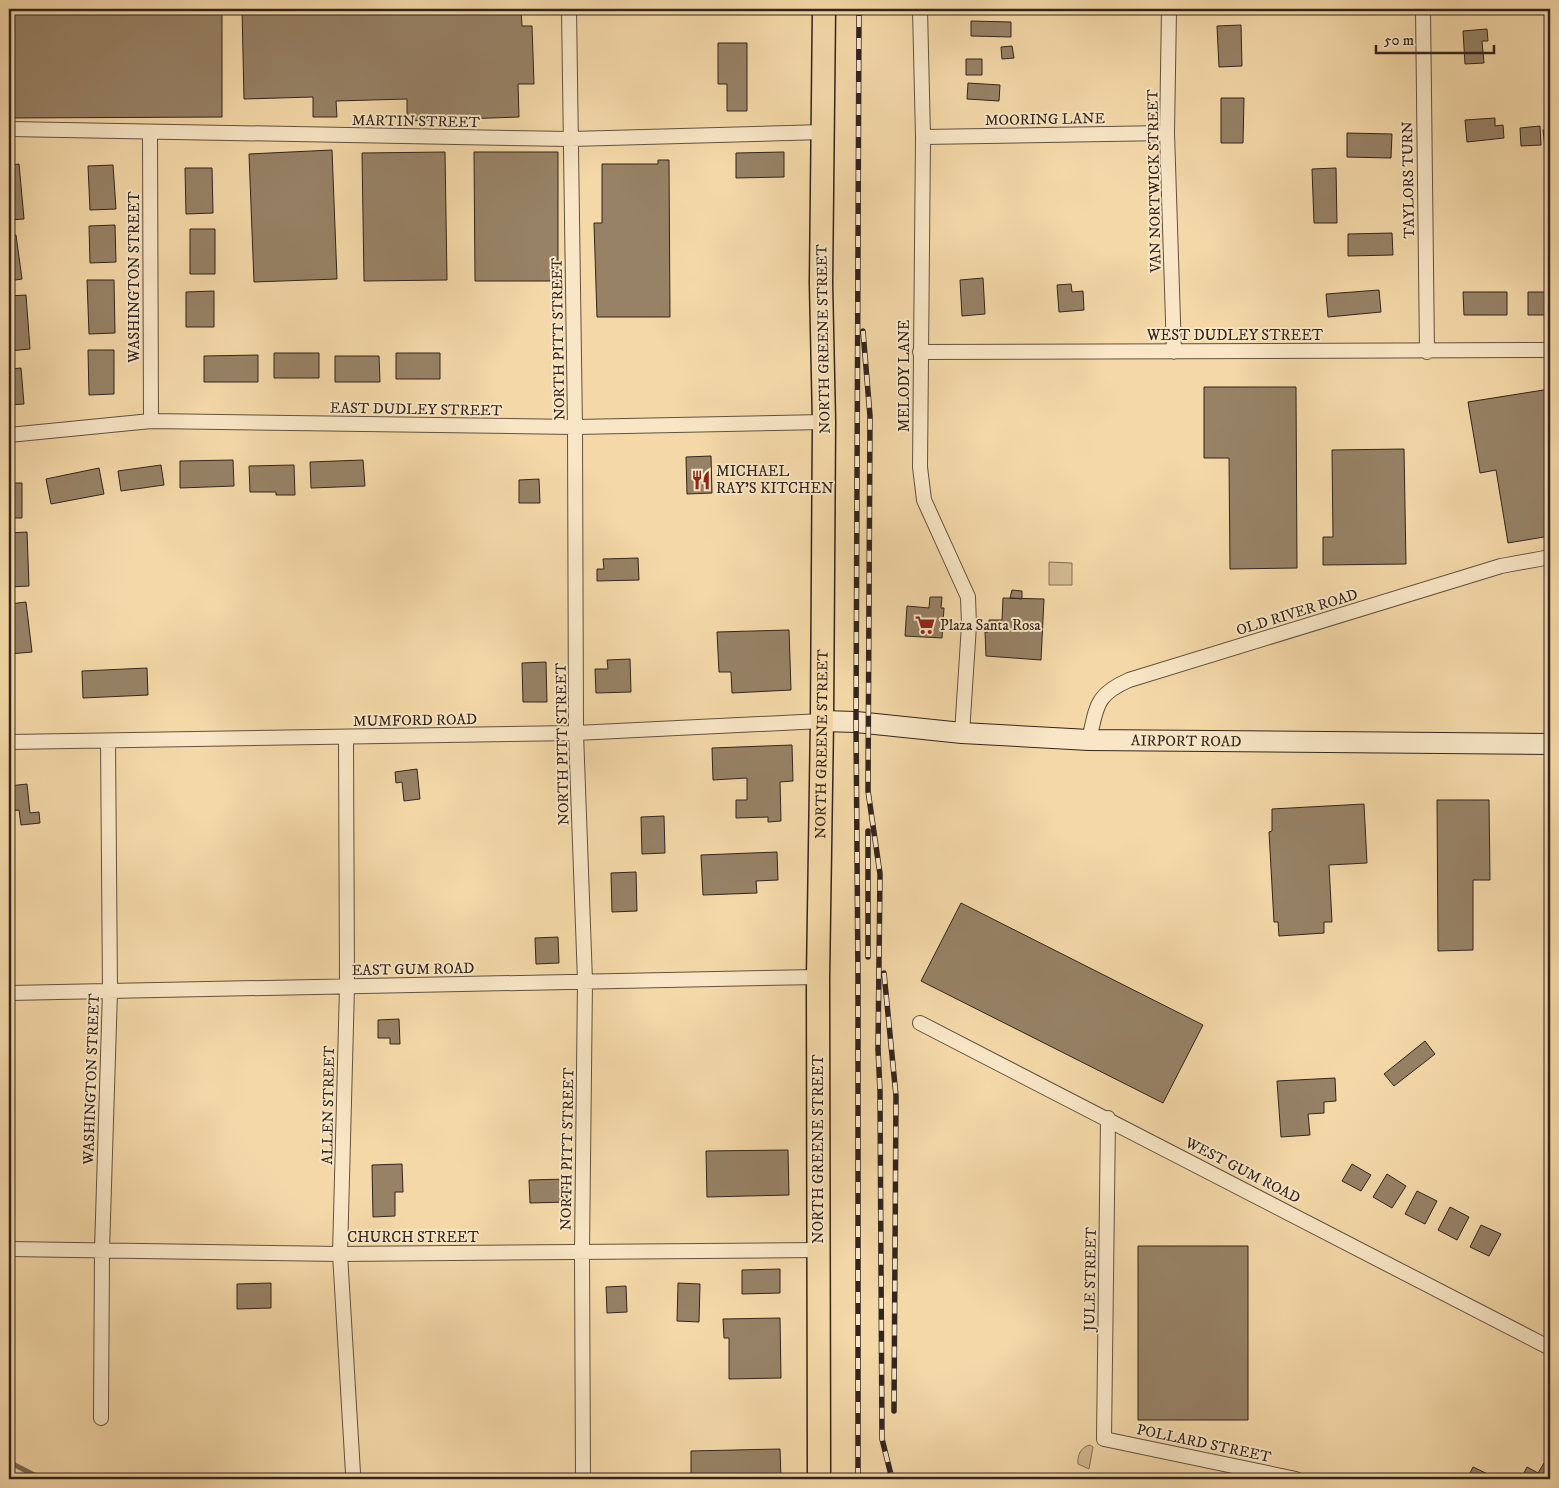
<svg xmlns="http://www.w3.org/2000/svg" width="1559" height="1488" font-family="'IM FELL DW Pica',serif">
<rect width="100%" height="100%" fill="#f4d8a8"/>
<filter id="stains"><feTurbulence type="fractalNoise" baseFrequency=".004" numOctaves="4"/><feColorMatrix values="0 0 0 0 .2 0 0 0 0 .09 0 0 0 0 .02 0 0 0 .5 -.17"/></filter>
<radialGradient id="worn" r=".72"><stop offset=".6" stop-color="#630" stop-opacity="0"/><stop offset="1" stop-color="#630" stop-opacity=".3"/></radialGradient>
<path fill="#d3ba91" stroke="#827058" d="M1049,562L1072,563V585H1049Z
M1090,1445L1093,1447L1089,1469L1078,1464C1077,1455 1081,1447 1090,1445Z"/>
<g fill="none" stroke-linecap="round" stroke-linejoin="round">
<path stroke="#7f6c55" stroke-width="5" d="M9,1462L42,1479"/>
</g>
<path fill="#978266" stroke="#32251e" d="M9,9H222V117L9,118Z
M242,9H521L522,26H532L534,84H518L519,117L407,121V99L336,101L337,117H313V97L244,99Z
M971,21L1011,22V37L971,36Z
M1241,25L1242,66L1219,67L1217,26Z
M1487,29L1488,41H1482L1484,63L1465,64L1463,31Z
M718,43H747V111H727V84H718Z
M1012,46L1014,58L1002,59L1001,47Z
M966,59H982V75H966Z
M968,83L1000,85L999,101L967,99Z
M1221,98H1244L1243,143H1221Z
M1495,118V126L1503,125L1504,138L1467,142L1465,120Z
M1540,126L1541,145L1521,146L1520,128Z
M1550,129V146L1545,147L1543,130Z
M1347,133L1392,134L1391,158L1347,157Z
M332,150L337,279L254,282L249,154Z
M445,152L447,280L364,281L362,153Z
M474,152H558V281H475Z
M784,152V177L736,178V153Z
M658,160H669L670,317H597L594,223H602V164H658Z
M19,164L24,219L9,220V165Z
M113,165L116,209L90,210L88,166Z
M185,168H212L213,213L186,214Z
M1336,168L1337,223H1314L1312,169Z
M115,225L116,262L90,263L89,226Z
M190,229H215V274H190Z
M1392,233L1393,255L1348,256V234Z
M16,235L22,279L9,281V236Z
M983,278L985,314L962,316L960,280Z
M87,280H114L115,333L89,334Z
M1071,284L1072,292L1083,291L1084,310L1059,312L1057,285Z
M1379,290L1381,312L1328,317L1326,294Z
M214,291V327H186V292Z
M1463,292H1507V315H1464Z
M1528,292H1550V315H1528Z
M26,295L30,349L9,351V296Z
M88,350H114V394L89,395Z
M274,353H319V378H274Z
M396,353H440V379H396Z
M258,355V382H204V356Z
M335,356H379L380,382H335Z
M21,368L24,404L9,405V369Z
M1204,387H1296L1297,568L1230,569L1229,458H1204Z
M1550,389V536L1508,543L1496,470L1480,473L1468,402Z
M1404,449L1406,564L1323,565V537H1333L1332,450Z
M711,456L712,493L687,494L686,457Z
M233,460L234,486L180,488V461Z
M363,460L365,486L311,488L310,462Z
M161,465L164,485L121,491L118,471Z
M294,465L295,495H276V492H250L249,466Z
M99,468L104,494L51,504L46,479Z
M539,479L540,503H519V480Z
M9,483H22V518H9Z
M27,532L29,586L9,587V533Z
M638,558L639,580L597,581V569H604L603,559Z
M1012,590L1022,591V599L1010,598Z
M930,597H942L941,608H944L942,638L905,636L907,606L929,608Z
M1003,598L1044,599L1041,660L986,656L985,632H988L989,620H1002Z
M26,602L32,652L9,654V604Z
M789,630L791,690L732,693L731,672H719L717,632Z
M630,659L631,692L596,693L595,669H608L607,660Z
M546,662L547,702H523L522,663Z
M147,668L148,695L83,698L82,671Z
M792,745L793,781L780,782L781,821L768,822V817L736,818V800H747V778L713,780L712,748Z
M417,769L420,799L404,801L402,782L396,783L395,772Z
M27,784L30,813L39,812L40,823L21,825L19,810L9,811V786Z
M1437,800H1489L1490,880H1473V950L1438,951Z
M1364,804L1367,863L1329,865L1332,922H1324V933L1279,936L1278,922H1274L1269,832L1272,831V809Z
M664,816L665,853L642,854L641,817Z
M777,852L778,880L756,881L757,893L703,895L701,855Z
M636,872L637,911L612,912L611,873Z
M961,903L1203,1025L1163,1103L921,981Z
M558,937L559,963L536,964L535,938Z
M399,1019L400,1044H390V1038H378V1020Z
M1425,1041L1435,1054L1394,1086L1384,1074Z
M1335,1078L1336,1101L1324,1102V1113L1308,1114L1310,1135L1281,1137L1277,1081Z
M788,1150L789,1195L707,1197L706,1151Z
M402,1164L403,1192H395V1216L373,1217L372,1165Z
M1352,1164L1371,1175L1361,1191L1342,1181Z
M1387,1174L1406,1186L1392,1208L1373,1197Z
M567,1179V1202L530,1203L529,1180Z
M1417,1191L1437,1201L1425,1224L1405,1214Z
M1450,1207L1469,1217L1457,1240L1438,1230Z
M1481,1225L1501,1234L1489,1256L1470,1247Z
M1138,1246H1248V1420H1138Z
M780,1269V1293L742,1294V1270Z
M271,1283V1308L237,1309V1284Z
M678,1283L700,1284L699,1322L677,1321Z
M626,1286L627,1312L607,1313L606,1287Z
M780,1318L781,1378L729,1379V1338H724L723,1319Z
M780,1449L781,1479H691V1451Z
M1544,1463L1550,1466V1479H1521L1527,1467L1538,1473Z
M1473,1467L1492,1476L1491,1479H1467Z"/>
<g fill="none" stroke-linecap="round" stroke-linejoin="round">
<defs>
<path id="street" d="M569,9L575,427L576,733L585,981L582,1252L583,1479
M920,9L923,137L920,467L924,500L968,597L969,625L962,733
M1169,9L1167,133L1174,352
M1423,9L1427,352
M9,129L571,139L823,132
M150,132L151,421
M923,137L1167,133
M920,352L1550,350
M9,435L151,421L575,427L824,422
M346,738L347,987L340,1254L353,1473
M1089,740C1097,706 1095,695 1129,680L1501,566L1550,557
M9,742L576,733L822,721
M9,993L818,977
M920,1023L1550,1348
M1108,1118L1104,1439L1296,1479
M9,1249L340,1254L817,1250
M101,1418L102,1250L110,991L108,741"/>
<g id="secondary">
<path id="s1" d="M822,721L856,722L962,733L1089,740L1550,744"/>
</g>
<g id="primary">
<path id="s2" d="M819,1479L818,977L822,721L824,422L821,283L824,9"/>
</g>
</defs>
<use href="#street" stroke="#625240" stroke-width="16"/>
<use href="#secondary" stroke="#32251e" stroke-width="22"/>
<use href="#primary" stroke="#32251e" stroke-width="25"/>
<use href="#street" stroke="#f8e6c6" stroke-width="14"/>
<use href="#secondary" stroke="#f8e6c6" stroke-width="20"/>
<use href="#primary" stroke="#f4d8a8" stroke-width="22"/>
<defs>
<path id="rail" d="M863,331L870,416L868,791L880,874L878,1049L880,1091L882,1439L892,1479
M868,957V831
M884,973L896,1096L894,1411
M858,1479V979L856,722L859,9"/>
</defs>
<use href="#rail" stroke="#32251e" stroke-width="5.5"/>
<use href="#rail" stroke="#f8e6c6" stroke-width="4" stroke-dasharray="11" stroke-linecap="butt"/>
</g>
<defs>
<symbol id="restaurant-bare" viewBox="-9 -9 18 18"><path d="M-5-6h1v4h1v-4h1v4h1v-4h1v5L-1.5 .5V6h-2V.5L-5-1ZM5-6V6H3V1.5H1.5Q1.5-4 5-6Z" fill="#8f2418" stroke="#f8e6c6" stroke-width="2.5" paint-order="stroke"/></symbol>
<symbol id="supermarket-bare" viewBox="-9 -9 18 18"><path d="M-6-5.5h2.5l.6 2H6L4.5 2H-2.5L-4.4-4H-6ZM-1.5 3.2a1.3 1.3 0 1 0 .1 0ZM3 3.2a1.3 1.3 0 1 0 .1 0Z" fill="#8f2418" stroke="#f8e6c6" stroke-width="2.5" paint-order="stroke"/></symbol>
</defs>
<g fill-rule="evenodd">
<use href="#restaurant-bare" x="687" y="466" width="28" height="28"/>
<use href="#supermarket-bare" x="911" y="611" width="28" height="28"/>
</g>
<g text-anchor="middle" stroke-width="4" stroke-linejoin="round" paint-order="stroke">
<g font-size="15" fill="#32251e" stroke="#f8e6c6">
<text transform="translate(1045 119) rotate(-1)" y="5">MOORING LANE</text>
<text transform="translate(416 121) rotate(1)" y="5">MARTIN STREET</text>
<text transform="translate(1408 180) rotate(-91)" y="5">TAYLORS TURN</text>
<text transform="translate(1154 181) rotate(-91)" y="5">VAN NORTWICK STREET</text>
<text transform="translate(134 277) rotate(-90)" y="5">WASHINGTON STREET</text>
<text x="1235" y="340">WEST DUDLEY STREET</text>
<text transform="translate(558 339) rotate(-91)" y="5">NORTH PITT STREET</text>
<text transform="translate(823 339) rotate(-91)" y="5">NORTH GREENE STREET</text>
<text transform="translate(904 376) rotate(-90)" y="5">MELODY LANE</text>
<text transform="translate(416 409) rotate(1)" y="5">EAST DUDLEY STREET</text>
<text transform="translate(1297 612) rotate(-17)" y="5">OLD RIVER ROAD</text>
<text transform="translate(415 720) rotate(-1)" y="5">MUMFORD ROAD</text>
<text dy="5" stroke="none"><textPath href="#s1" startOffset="365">AIRPORT ROAD</textPath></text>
<text transform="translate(562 744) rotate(-91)" y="5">NORTH PITT STREET</text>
<text dy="5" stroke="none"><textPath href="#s2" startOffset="735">NORTH GREENE STREET</textPath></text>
<text transform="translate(413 969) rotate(-1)" y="5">EAST GUM ROAD</text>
<text transform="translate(91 1079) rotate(-88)" y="5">WASHINGTON STREET</text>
<text transform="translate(328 1105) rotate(-89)" y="5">ALLEN STREET</text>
<text transform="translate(567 1149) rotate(-89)" y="5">NORTH PITT STREET</text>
<text transform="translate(818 1149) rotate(-90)" y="5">NORTH GREENE STREET</text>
<text transform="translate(1243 1170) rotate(27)" y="5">WEST GUM ROAD</text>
<text x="413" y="1242">CHURCH STREET</text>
<text transform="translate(1090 1279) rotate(-89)" y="5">JULE STREET</text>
<text transform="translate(1204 1443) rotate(12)" y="5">POLLARD STREET</text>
</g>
<g font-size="15" fill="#32251e" stroke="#f8e6c6" text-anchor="start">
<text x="716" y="476">MICHAEL<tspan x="716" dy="17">RAY'S KITCHEN</tspan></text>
<text x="940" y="630">Plaza Santa Rosa</text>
</g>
</g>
<rect width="1559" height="1488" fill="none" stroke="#f4d8a8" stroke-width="30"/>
<rect x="10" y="10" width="1539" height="1468" fill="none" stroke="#32251e" stroke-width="2.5"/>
<rect x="15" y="15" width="1529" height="1458" fill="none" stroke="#32251e"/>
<path d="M1376 45v8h118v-8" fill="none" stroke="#32251e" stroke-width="2.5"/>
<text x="1384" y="45" font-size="15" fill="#32251e" stroke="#f8e6c6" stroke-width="4" paint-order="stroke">50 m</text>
<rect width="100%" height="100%" filter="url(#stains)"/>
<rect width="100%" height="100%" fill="url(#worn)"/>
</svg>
